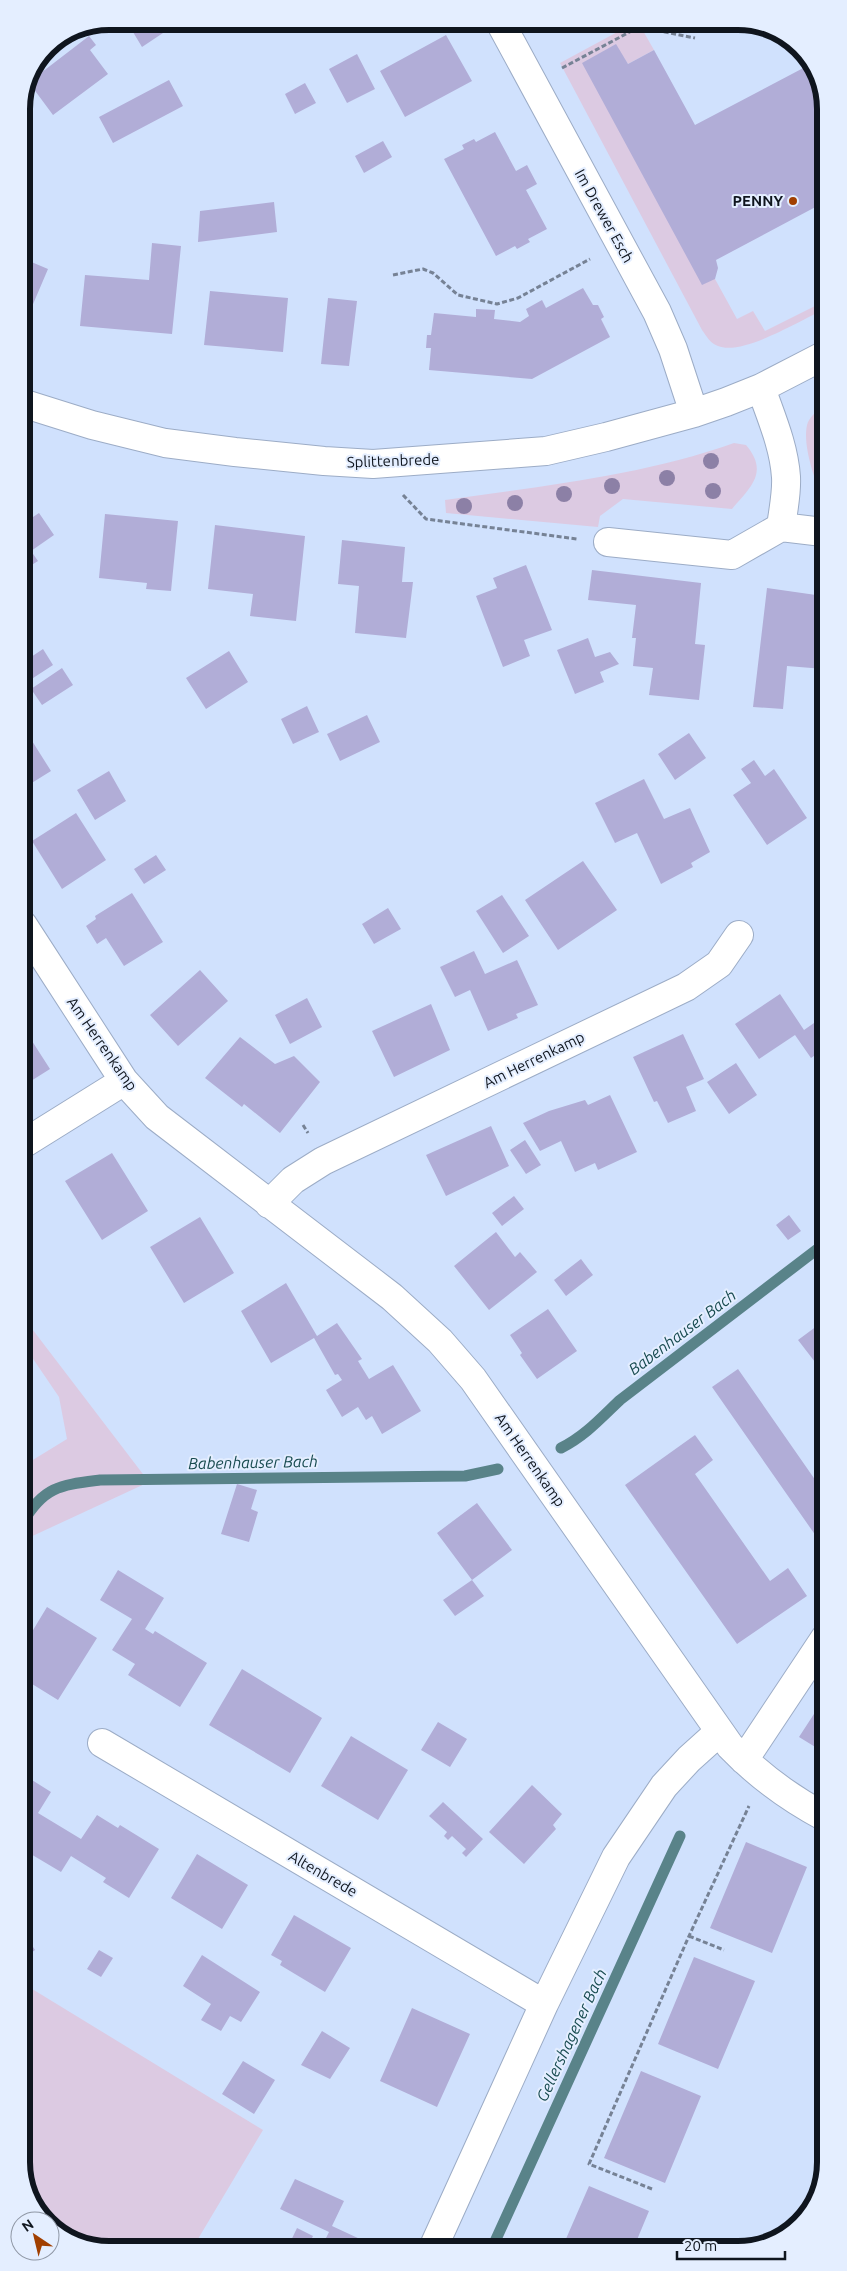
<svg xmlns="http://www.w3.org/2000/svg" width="847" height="2271" font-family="Ubuntu,sans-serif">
<rect width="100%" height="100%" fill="#d0e1fd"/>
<path fill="#dccae2" d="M638,22L654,50L628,64L615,45L583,63L715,279L737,319L753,311L765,331L823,302V310C799,321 742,356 718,346C710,343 707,337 702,330L560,63L634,23Z
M823,404V497C814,481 801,440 808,422C811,416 819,409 823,404Z
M734,443L746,445C769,472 751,487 732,509L623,499L600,516L598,527L446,513L445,500C542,486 641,476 734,443Z
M23,1317L149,1482L26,1539L23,1548V1466L67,1439L59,1397L23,1344Z
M24,1984L263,2130L192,2249L103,2250L51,2228L50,2221H47L24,2185Z"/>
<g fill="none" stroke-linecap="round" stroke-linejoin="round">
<path stroke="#598389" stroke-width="11" d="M561,1448C585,1436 601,1418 620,1400L824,1244
M23,1522C44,1486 61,1485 100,1480L465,1476L498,1469
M492,2248L680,1836"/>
</g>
<path fill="#b1add7" d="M130,27H172L142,47Z
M446,35L472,81L405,117L380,71Z
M89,36L96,45L90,50L108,74L53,115L30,84L33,79Z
M616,44L628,64L654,50L695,125L809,65L823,86V203L716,260L718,268L715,279L702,285L582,63Z
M357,54L375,89L347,103L329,69Z
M169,80L183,106L113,143L99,117Z
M305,83L316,103L295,114L285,94Z
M495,132L516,171L527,165L537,184L526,190L547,229L528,239L530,242L517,249L515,246L496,256L444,159L464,149L462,145L474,139L476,142Z
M383,141L392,157L364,173L355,156Z
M274,202L277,232L198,242L200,211Z
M152,243L181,246L172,334L80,326L85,275L149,280Z
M22,258L48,269L22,330Z
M583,288L593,305H598L604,317L601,319L610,337L532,379L429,370L431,348H426L427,335H431L434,313L476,317V309L495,310L494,319L520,322L529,316L526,309L542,300L546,308Z
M210,291L288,298L283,352L204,345Z
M328,298L357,301L349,366L321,364Z
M22,500L33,517L39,513L54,535L31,551L38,561L22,571Z
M105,514L178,521L171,591L146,589L147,583L99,578Z
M215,525L305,536L296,621L250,616L253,594L208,589Z
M342,540L405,547L402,582H413L406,638L355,633L359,586L338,584Z
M526,565L552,630L524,640L530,656L503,667L476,596L497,588L493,578Z
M592,570L701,583L695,644L705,645L699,700L649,695L653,668L633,666L636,638H632L636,605L588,600Z
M767,588L823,596L824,669L787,666L783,709L753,707Z
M588,638L595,657L610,652L619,664L600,672L604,682L575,694L557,650Z
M43,649L53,665L27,682L22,675V663Z
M229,651L248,682L206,709L186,678Z
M62,668L73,685L42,705L31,689Z
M307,706L319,732L293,744L281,719Z
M367,715L380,742L340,761L327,734Z
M22,725L51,771L22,789Z
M689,733L706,758L675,780L658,754Z
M754,760L765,776L774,769L807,818L767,845L733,795L751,783L741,769Z
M109,771L126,801L95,820L77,790Z
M644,779L664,819L690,808L710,852L691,863L693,867L661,884L637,833L615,843L595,803Z
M76,813L106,860L62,889L32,841Z
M156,855L166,870L144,884L134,869Z
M583,861L617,910L558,950L525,900Z
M132,893L163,942L124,966L106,938L97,944L86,926L96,919L95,916Z
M502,895L529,936L503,953L476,911Z
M388,908L401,929L374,944L362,924Z
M474,951L485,974L517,960L538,1005L516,1014L518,1018L488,1031L470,990L455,997L440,967Z
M200,970L228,1001L178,1046L150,1015Z
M780,994L804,1030L824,1016V1049L811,1058L795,1035L759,1059L735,1024Z
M307,998L322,1027L290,1044L275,1015Z
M431,1004L450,1050L394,1077L372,1031Z
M23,1027L50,1069L23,1086Z
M683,1034L704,1079L686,1087L696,1111L668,1123L657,1101L654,1102L633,1057Z
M240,1037L275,1064L294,1056L320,1082L280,1133L244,1104L242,1107L205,1078Z
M736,1063L757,1095L729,1114L707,1082Z
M610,1095L637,1152L598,1170L595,1163L575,1172L561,1141L540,1151L523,1123L549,1111L585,1100L588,1105Z
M491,1126L509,1166L446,1196L426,1155Z
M525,1140L541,1165L526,1174L510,1150Z
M112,1153L148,1211L102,1240L65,1181Z
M514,1196L524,1209L502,1226L492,1213Z
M789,1215L801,1231L788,1240L776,1225Z
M200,1217L234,1273L184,1303L150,1247Z
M496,1232L515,1257L520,1252L537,1272L489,1310L454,1266Z
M581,1259L593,1275L566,1296L554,1280Z
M286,1283L317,1336L337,1323L362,1359L358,1361L369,1379L393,1365L421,1411L382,1434L372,1416L366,1420L358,1407L342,1417L326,1390L342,1380L338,1374L335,1375L314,1338L271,1363L241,1311Z
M548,1309L577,1351L537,1379L520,1355L522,1353L510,1335Z
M825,1320V1375L798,1340Z
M738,1369L825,1494V1549L712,1387Z
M695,1435L713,1460L695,1474L770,1581L788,1568L807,1596L737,1644L625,1485Z
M237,1484L257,1490L251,1509L258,1512L249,1542L221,1534Z
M477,1503L512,1550L472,1580L437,1533Z
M118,1570L164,1598L145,1629L153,1634L155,1631L207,1663L180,1707L128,1675L135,1664L112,1650L132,1619L100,1600Z
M472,1580L484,1596L455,1616L443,1600Z
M47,1607L97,1638L58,1700L24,1679V1645Z
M242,1669L322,1718L290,1773L209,1725Z
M825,1697V1753L799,1737Z
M438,1722L467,1739L450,1767L421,1750Z
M351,1736L408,1770L378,1820L321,1786Z
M24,1775L51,1792L38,1813L81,1839L97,1815L118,1828L120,1825L159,1849L129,1898L103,1882L106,1878L71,1856L61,1872L24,1850Z
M532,1785L562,1814L553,1825L556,1829L524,1864L489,1832Z
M443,1802L483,1839L466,1857L462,1853L466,1849L452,1836L448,1840L444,1836L447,1832L429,1816Z
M746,1842L807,1867L772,1953L710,1928Z
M197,1854L248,1885L222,1929L171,1898Z
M294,1915L351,1948L325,1992L280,1965L282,1961L271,1955Z
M24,1933L35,1950L24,1958Z
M99,1950L113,1958L101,1977L87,1969Z
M202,1955L260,1992L241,2022L230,2016L221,2031L201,2020L211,2004L183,1986Z
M694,1957L755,1981L718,2069L658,2044Z
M412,2008L470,2034L437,2107L380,2081Z
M322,2031L350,2048L330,2079L301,2065Z
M243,2061L275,2080L254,2114L222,2094Z
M641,2071L701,2096L665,2183L604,2158Z
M295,2179L344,2201L332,2226L375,2246L374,2248L287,2249L297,2228L313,2236L312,2238L323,2244L329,2232L280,2209Z
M589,2186L649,2211L634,2247L562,2248Z"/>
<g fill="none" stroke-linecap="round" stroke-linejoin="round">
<defs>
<path id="street" d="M501,24L657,312L673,349L694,413
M761,388C771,417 784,446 786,477C787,493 783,511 781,527L823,532
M22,403L92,425L165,443L235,452L324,461L373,464L546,451L606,437L694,413L726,402L761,388L823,356
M608,542L732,555L781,527
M23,925L124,1081L157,1117L392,1297L440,1341L473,1379L730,1746C758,1775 789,1798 825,1817
M23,1144L124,1081
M269,1204L293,1180L323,1161L686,987L719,964L739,935
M102,1743L544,2004
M744,1760L825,1638
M433,2248L544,2004L616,1857L664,1786L689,1759L719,1732"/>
</defs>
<use href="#street" stroke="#9cacc6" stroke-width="30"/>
<path stroke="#768295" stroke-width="3" stroke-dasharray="5 2.5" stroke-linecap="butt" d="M562,68L639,27L695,38
M393,275L423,269L433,273L458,295L497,304L518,298L590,259
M403,495L426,519L577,539
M303,1125L308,1133
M689,1936L724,1950
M652,2189L589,2164L689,1936L749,1806"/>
<use href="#street" stroke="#fff" stroke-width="28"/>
</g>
<g fill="#8c80a6">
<circle cx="711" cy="461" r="8"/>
<circle cx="667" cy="478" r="8"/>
<circle cx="612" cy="486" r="8"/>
<circle cx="713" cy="491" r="8"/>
<circle cx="564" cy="494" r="8"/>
<circle cx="515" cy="503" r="8"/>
<circle cx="464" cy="506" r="8"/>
</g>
<circle fill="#a13f00" stroke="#e4eeff" stroke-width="2" cx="793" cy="201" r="5"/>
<g text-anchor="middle" stroke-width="4" stroke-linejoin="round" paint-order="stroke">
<g font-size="15" font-weight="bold" fill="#0f151e" stroke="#e4eeff" text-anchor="end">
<text x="783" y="206">PENNY</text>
</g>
<g font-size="15" fill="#0f151e" stroke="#e4eeff">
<text transform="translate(604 216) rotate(61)" y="5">Im Drewer Esch</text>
<text transform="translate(393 461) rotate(-2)" y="5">Splittenbrede</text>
<text transform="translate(102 1044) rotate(55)" y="5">Am Herrenkamp</text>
<text transform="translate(534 1060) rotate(-26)" y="5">Am Herrenkamp</text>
<text transform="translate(530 1460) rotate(55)" y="5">Am Herrenkamp</text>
<text transform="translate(323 1874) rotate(30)" y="5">Altenbrede</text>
</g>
<g font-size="16" font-style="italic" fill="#184b50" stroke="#e4eeff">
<text transform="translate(682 1332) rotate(-37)" y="6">Babenhauser Bach</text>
<text transform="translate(253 1462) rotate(-1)" y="6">Babenhauser Bach</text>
<text transform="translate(571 2035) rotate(-65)" y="6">Gellershagener Bach</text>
</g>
</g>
<path d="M0 0H847V2271H0ZM109 30H738A79 79 0 0 1 817 109V2162A79 79 0 0 1 738 2241H109A79 79 0 0 1 30 2162V109A79 79 0 0 1 109 30Z" fill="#e4eeff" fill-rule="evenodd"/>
<path fill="none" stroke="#0f151e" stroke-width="6" d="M109 30H738A79 79 0 0 1 817 109V2162A79 79 0 0 1 738 2241H109A79 79 0 0 1 30 2162V109A79 79 0 0 1 109 30Z"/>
<g transform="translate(35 2236) rotate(325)"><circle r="24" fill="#e4eeff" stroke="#8f97a5"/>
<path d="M0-4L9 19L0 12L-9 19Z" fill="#a13f00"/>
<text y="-8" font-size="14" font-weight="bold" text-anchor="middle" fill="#0f151e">N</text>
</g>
<path d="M677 2251v8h108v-8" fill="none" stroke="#0f151e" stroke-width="2.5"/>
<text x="684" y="2251" font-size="15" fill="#0f151e" stroke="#e4eeff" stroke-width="4" paint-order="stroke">20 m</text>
</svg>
